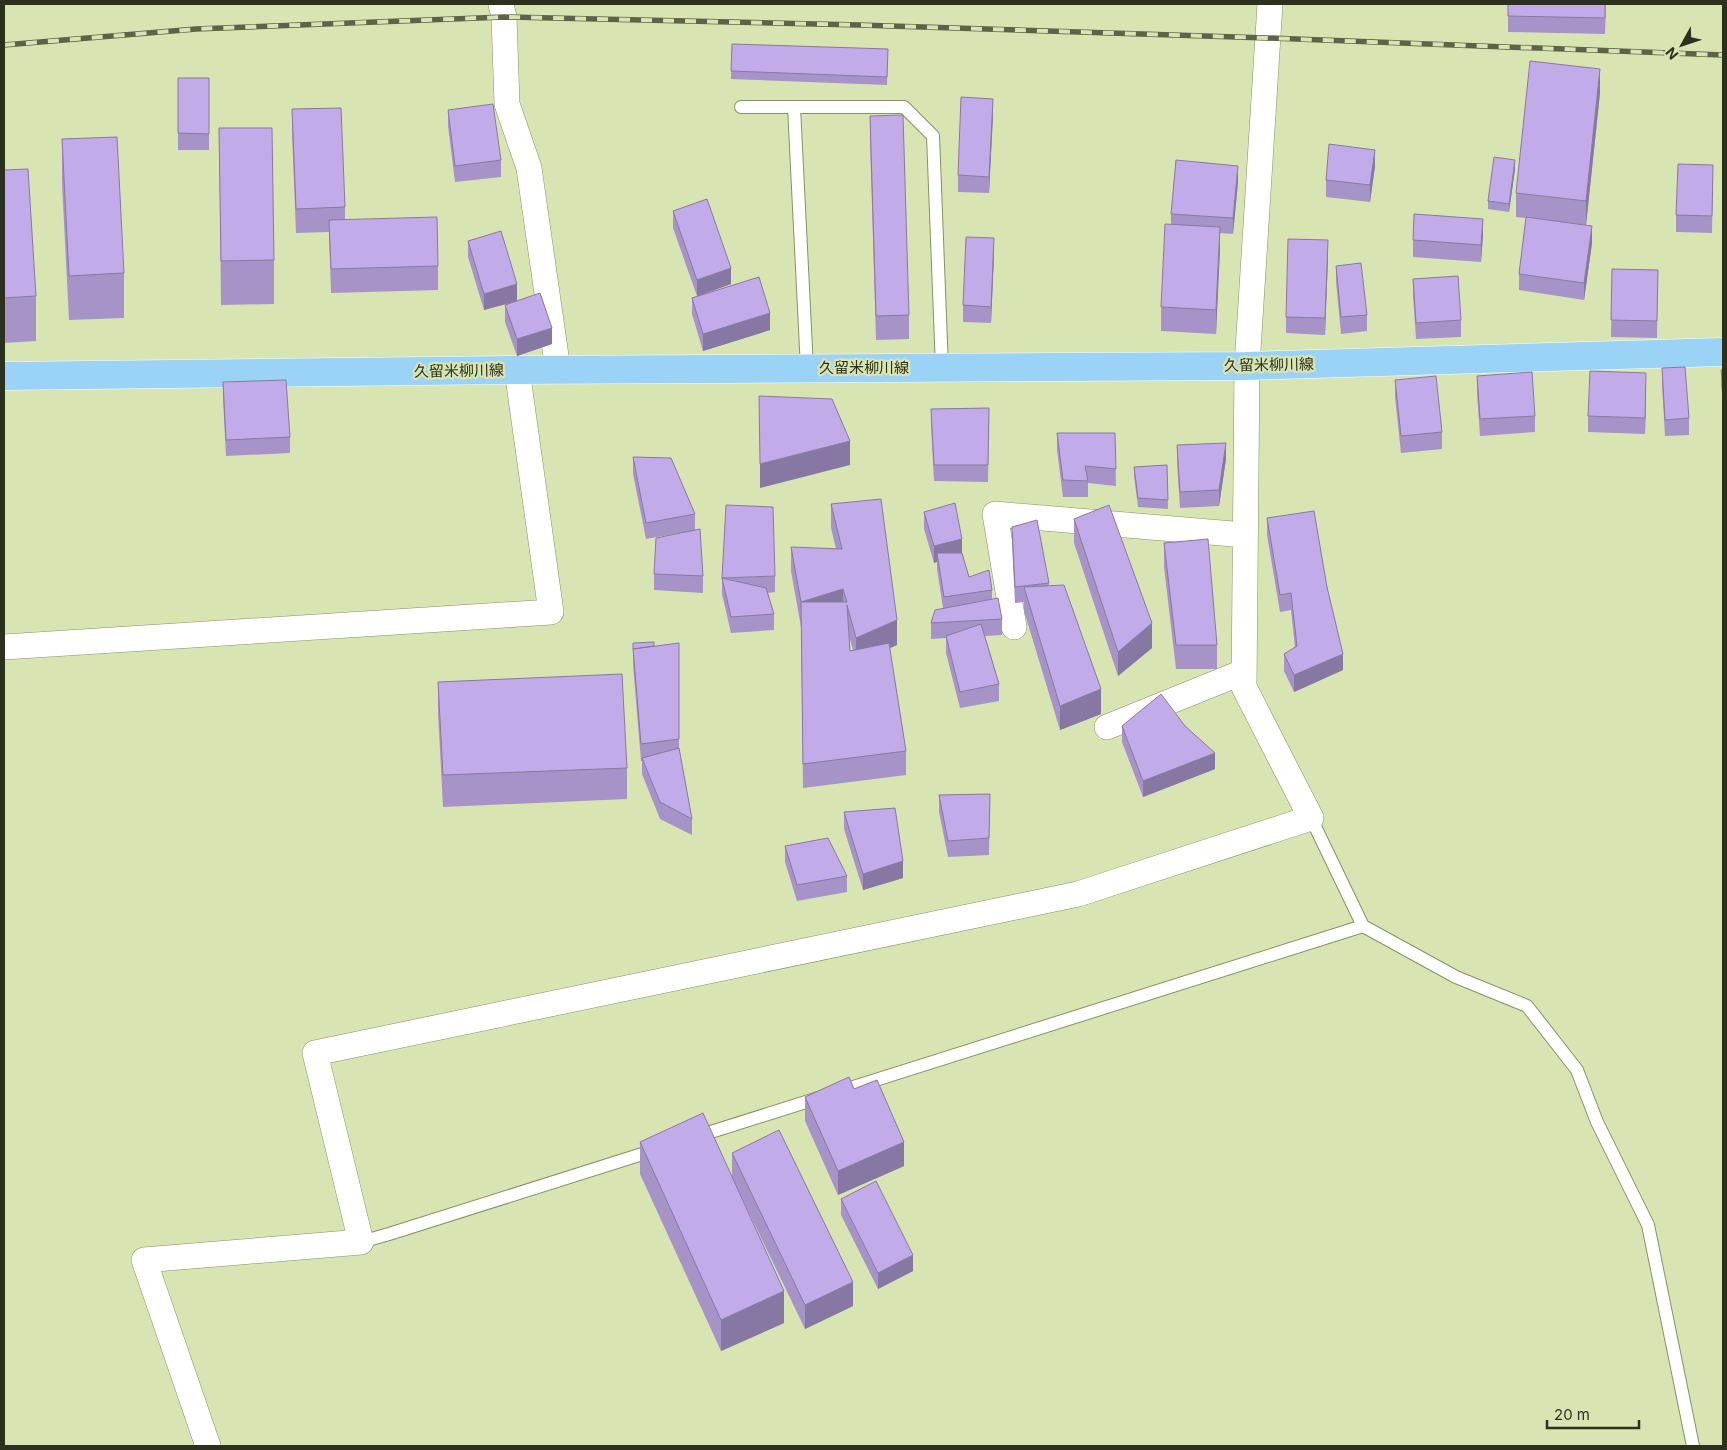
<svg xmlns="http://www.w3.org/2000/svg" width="1727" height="1450" font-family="Inter,'Noto Sans JP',sans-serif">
<rect width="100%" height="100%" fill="#d8e5b2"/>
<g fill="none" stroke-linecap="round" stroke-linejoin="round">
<defs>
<path id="lane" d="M741,107H904L933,136L942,368
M794,107L807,369
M1311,818L1363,926L1456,977L1527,1006L1577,1070L1597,1122L1648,1225L1693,1446
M695,1137L1363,926
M361,1242L389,1234L655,1150"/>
<path id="street" d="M501,4L504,17L507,104L529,168L558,370
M1014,627L995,514L1245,535
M4,647L551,612L517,370
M1107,727L1243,672
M208,1446L144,1260L361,1242L315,1053L1078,894L1311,818L1244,687L1247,366L1270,4"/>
<path id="primary" d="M4,376L517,370L1247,366L1723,352"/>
</defs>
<use href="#lane" stroke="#879263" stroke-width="14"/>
<use href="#street" stroke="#879263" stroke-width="26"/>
<use href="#primary" stroke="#fff" stroke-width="29"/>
<use href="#lane" stroke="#fff" stroke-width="12"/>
<use href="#street" stroke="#fff" stroke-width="25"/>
<use href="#primary" stroke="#9bd3f7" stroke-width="28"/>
<defs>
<path id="rail" d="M4,45L196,29L504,17L859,25L1267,38L1723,55"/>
</defs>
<use href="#rail" stroke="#5c6346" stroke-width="5.5"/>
<use href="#rail" stroke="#d8e5b2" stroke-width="4" stroke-dasharray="11" stroke-linecap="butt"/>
</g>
<path fill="#a694c8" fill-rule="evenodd" d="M1508,4H1606L1605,34L1508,32Z
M732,44L888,49L887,85L731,79Z
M178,78H209V150H178Z
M1600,93L1586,225L1564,222L1592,243L1584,300L1519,290V274L1526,218L1516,217V193Z
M292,109L345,207V219L438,266V290L331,293L329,232L296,233L292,133Z
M448,110L501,160V177L455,182L448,126Z
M993,115L989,193L958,192V175Z
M870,116L909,315V339L876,340L870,140Z
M219,128L274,260V304L221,305Z
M62,139L124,273V318L69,320L62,184Z
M1375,166L1370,202L1326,197V180Z
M1515,169L1509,212L1488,209V201Z
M4,170L36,296V341L4,343Z
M1713,181L1712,233L1676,232V215Z
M1238,182L1233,234L1220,233L1216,334L1161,331V307L1171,225V214Z
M673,211L731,284L707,293L770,330L703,351L692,314V298L697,296L673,228Z
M1483,235L1481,262L1413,257V240Z
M468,241L517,301L552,344L517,356L505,322V305L515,301L484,310L468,257Z
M994,254L991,323L963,322V305Z
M1328,257L1325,335L1286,333V317Z
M1336,266L1367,315V331L1341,334L1336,282Z
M1612,269L1658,270L1657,338L1611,337Z
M1413,279L1461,320V337L1416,339L1413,295Z
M1662,368L1689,418V435L1665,436L1662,385Z
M1723,369V401L1721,386V370Z
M1477,376L1535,416V432L1480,436L1477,393Z
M1395,380L1442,432V449L1401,453L1395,397Z
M223,382L290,437V453L226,456L223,399Z
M1646,390L1645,434L1588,432V416Z
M989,408L988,482L934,481L931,425V409Z
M1057,433H1115L1116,486L1088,483V497H1063L1057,450Z
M1177,445L1226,459L1219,506L1180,508L1177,462Z
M633,457L695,514V530L703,576V593L654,590V574L679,533L646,539L633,474Z
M1167,465L1168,509L1138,507L1134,476V467Z
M831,504L897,645L889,648L906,751V775L803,788L801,627L791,571V547L836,549L831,528ZM849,636L853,650L850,651Z
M924,512L962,555L969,577L992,590V599L1002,619V635L985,636L999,684V701L960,708L946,653V638L931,639V623L943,608L937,569V562L934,563L924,529Z
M1267,518L1327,587L1343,670L1294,692L1284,671V654L1295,648L1291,610L1280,612L1267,535Z
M1074,519L1152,648L1118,676L1074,543Z
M1012,527L1049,583V586L1101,714L1060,730L1024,611V602L1015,603L1012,544Z
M1164,543L1217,645V669H1176L1164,567Z
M775,576V592L768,593L774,614V630L731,633L722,594V578Z
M654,646L679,739V748L692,819V835L660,819L642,774V761H641L633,665V649Z
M438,682L627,768V799L443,807L438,713Z
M1122,726L1215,769L1143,797L1122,742Z
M990,794L989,855L948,857L939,812V795Z
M844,812L903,878L863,890L844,829Z
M785,846L847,876V892L797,901L785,862Z
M854,1089L904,1166L838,1195L805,1121V1097Z
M640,1142L732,1177V1153L853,1306L805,1329L739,1192L784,1323L721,1351L640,1174Z
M841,1199L913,1271L878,1289L841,1215Z"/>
<path fill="#8778a3" d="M1600,69V93L1586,225V201Z
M993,99V115L989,193V177Z
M1375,150V166L1370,202V185Z
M1515,160V169L1509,212V204Z
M1238,166V182L1233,234V218Z
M1483,219V235L1481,262V245Z
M1592,226V243L1584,300V283Z
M1220,227V252L1216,334V310Z
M994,238V254L991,323V307Z
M1328,240V257L1325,335V318Z
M731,268V284L697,296V280Z
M517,284V301L484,310V294Z
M770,313V330L703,351V334Z
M552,328V344L517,356V339Z
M1646,373V390L1645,434V418Z
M850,441V465L760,488V464Z
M1226,443V459L1219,506V490Z
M962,539V555L937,553V562L934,563V546Z
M843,589V614L801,602Z
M897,620V645L856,663V638Z
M1152,623V648L1118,676V652Z
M1343,654V670L1294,692V675Z
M1101,689V714L1060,730V706Z
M1215,753V769L1143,797V781Z
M903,861V878L863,890V874Z
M904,1142V1166L838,1195V1171Z
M913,1255V1271L878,1289V1273Z
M853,1282V1306L805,1329V1305Z
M784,1291V1323L721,1351V1320Z"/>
<path fill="#c1ace9" stroke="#8778a3" d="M1508,4H1605V18L1508,16Z
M732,44L888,49L887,77L731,71Z
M1530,61L1600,69L1586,201L1516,193Z
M178,78H209V134L178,133Z
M961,97L993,99L989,177L958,175Z
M493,104L501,160L455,166L448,110Z
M341,108L345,207L296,209L292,109Z
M903,115L909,315L876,316L870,116Z
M219,128H272L274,260L221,261Z
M117,137L124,273L69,276L62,139Z
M1329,144L1375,150L1370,185L1326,180Z
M1494,157L1515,160L1509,204L1488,201Z
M1176,160L1238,166L1233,218L1171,214Z
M1678,164L1713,165L1712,216L1676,215Z
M28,169L36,296L4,298V170Z
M707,199L731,268L697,280L673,211Z
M1414,214L1483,219L1481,245L1413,240Z
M437,217L438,266L331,269L329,220Z
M1526,217L1592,226L1584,283L1519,274Z
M1165,224L1220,227L1216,310L1161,307Z
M501,231L517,284L484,294L468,241Z
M966,237L994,238L991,307L963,305Z
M1288,239L1328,240L1325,318L1286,317Z
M1361,263L1367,315L1341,317L1336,266Z
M1612,269L1658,270L1657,321L1611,320Z
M1458,276L1461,320L1416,323L1413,279Z
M759,277L770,313L703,334L692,298Z
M540,293L552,328L517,339L505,305Z
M1685,367L1689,418L1665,420L1662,368Z
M1723,369V385L1721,370Z
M1590,371L1646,373L1645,418L1588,416Z
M1532,372L1535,416L1480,419L1477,376Z
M1436,376L1442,432L1401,436L1395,380Z
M286,380L290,437L226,440L223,382Z
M759,396L832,399L850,441L760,464Z
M989,408L988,465H934L931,409Z
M1057,433H1115L1116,469L1085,466L1088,481L1063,480Z
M1226,443L1219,490L1180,492L1177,445Z
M633,457L671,458L695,514L646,523Z
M1167,465L1168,500L1138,498L1134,467Z
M881,499L897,620L856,638L847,605L850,651L889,643L906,751L803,764L801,602H847L843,589L801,602L791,547L842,549L831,504Z
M955,503L962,539L934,546L924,512Z
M726,505L773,507L775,576L722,578Z
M1109,505L1152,623L1118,652L1074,519Z
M1314,511L1327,587L1343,654L1294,675L1284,654L1297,646L1291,593L1280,595L1267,518Z
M1037,520L1049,583L1015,587L1012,527Z
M700,529L703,576L654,574L656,538Z
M1208,539L1217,645H1176L1164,543Z
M937,553H962L969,577L989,570L992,590L944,597Z
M722,578L766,588L774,614L731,617Z
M1064,585L1101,689L1060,706L1024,587Z
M998,598L1002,619L931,623L935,610Z
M981,624L999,684L960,692L946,636Z
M654,642V646L633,649V643Z
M679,643V739L641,744L633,649Z
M622,674L627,768L443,775L438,682Z
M1161,694L1185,726L1215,753L1143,781L1122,726Z
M679,748L692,819L660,802L642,758Z
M990,794L989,838L948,841L939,795Z
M895,808L903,861L863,874L844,812Z
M828,838L847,876L797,885L785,846Z
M849,1077L854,1089L877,1080L904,1142L838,1171L805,1097Z
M703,1113L784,1291L721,1320L640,1142Z
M779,1130L853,1282L805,1305L732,1153Z
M876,1181L913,1255L878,1273L841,1199Z"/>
<g text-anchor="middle" stroke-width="4.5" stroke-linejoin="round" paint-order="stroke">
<g font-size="15" fill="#2c311d" stroke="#d8e5b2">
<text transform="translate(1269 365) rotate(-1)" y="5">久留米柳川線</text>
<text x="864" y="373">久留米柳川線</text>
<text transform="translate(459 371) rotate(-1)" y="5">久留米柳川線</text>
</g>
</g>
<rect width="1727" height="1450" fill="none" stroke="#2c311d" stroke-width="10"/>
<g transform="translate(1682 45) rotate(230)" stroke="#d8e5b2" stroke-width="4" paint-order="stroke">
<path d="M0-4L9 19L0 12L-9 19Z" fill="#2c311d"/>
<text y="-8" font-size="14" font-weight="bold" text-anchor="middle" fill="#2c311d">N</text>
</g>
<path d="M1547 1420v8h92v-8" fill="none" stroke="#2c311d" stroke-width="2.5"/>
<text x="1554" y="1420" font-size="15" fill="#2c311d" stroke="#d8e5b2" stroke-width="4" paint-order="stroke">20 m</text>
</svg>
